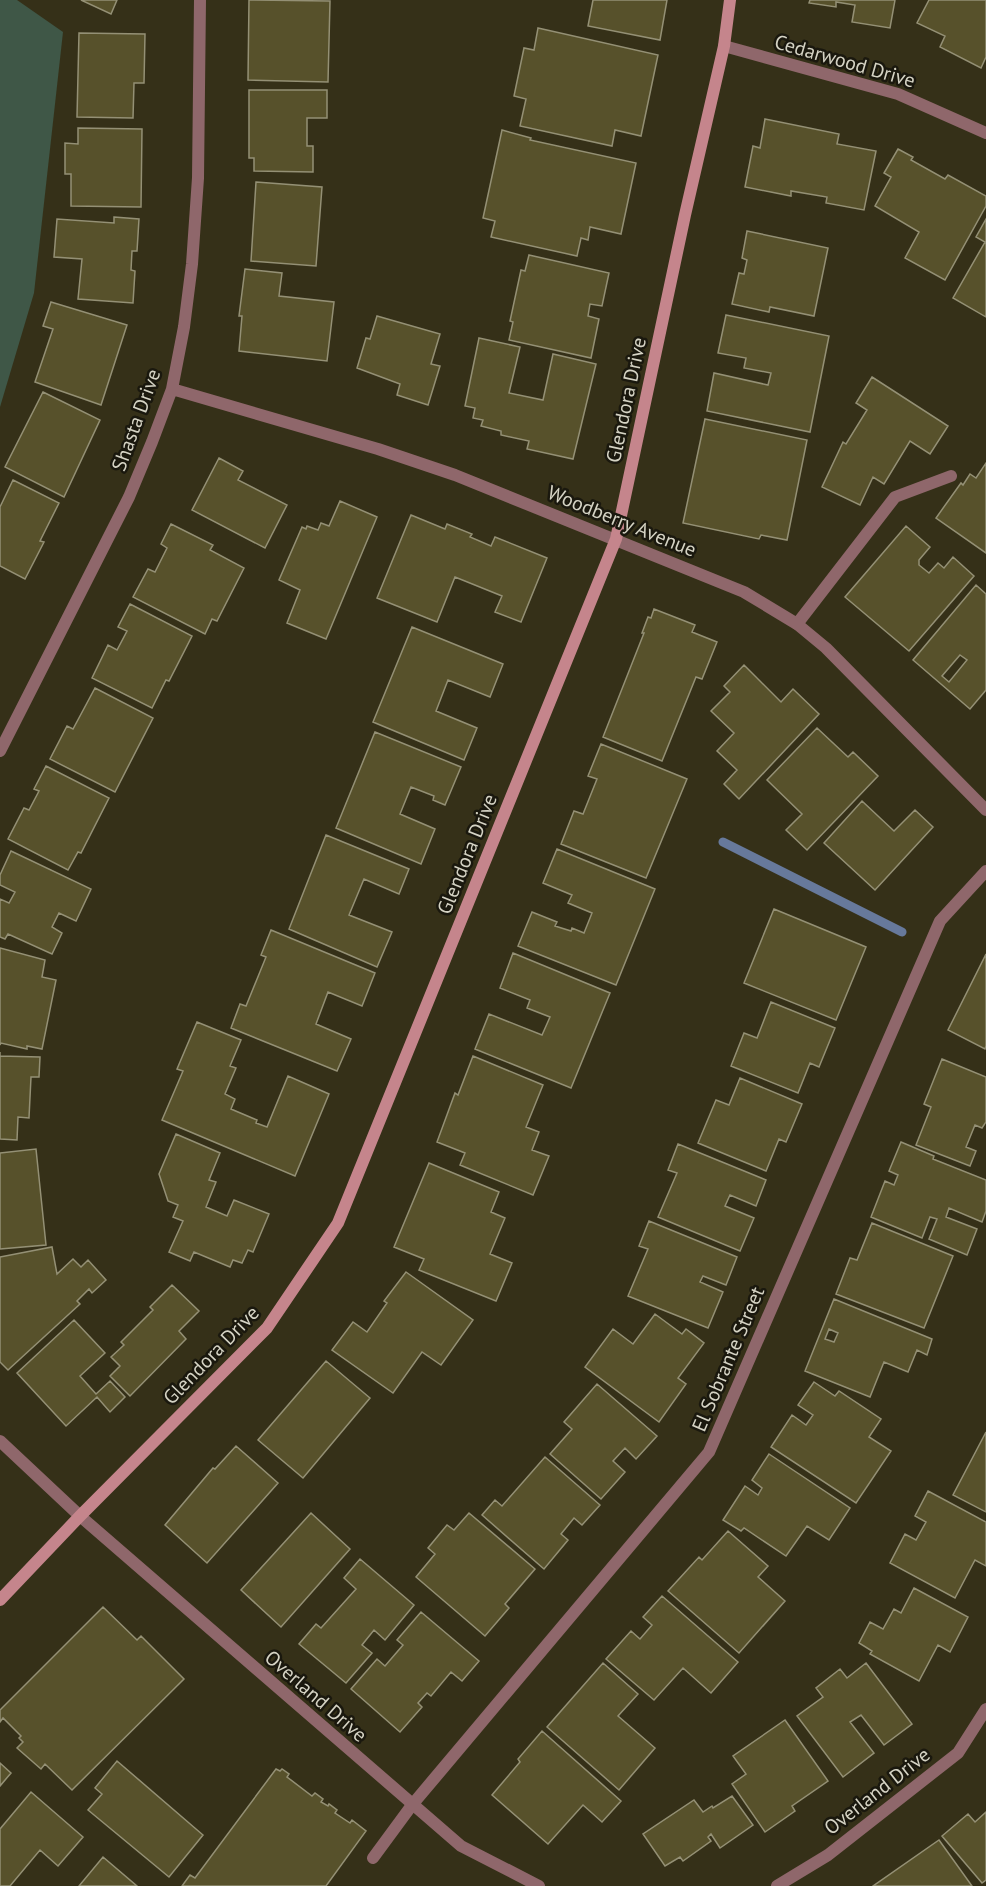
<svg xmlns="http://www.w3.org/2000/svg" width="986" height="1886" font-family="'PT Sans',sans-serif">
<rect width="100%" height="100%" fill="#353018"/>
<path fill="#3f5747" d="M0,0H17L63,32L34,293L0,407Z"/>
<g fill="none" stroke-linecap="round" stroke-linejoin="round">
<path stroke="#67799b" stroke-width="9" d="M723,842L902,932"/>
</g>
<path fill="#57512b" stroke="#949075" stroke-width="1.5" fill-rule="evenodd" d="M81,0H117L111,14Z
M249,0L330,1L328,82L248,80Z
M593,0H667L660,40L588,26Z
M810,0H895L890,28L852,22L855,5L836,2V7L809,3Z
M929,0H986V57L981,68L940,47L945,36L917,23Z
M538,28L658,55L641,136L615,130L612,146L520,126L526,99L514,96L524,48L534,50Z
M79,33L145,34L144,83H134L133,118L77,117Z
M249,90H327V118H307V146H313V172L254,171V158H249Z
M765,119L839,134L837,144L876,151L864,210L826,203L827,197L791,191V196L745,187L753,146L760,148Z
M78,128L142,129L141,207L71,206V174H65V143L78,144Z
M502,130L531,138L530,140L636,163L621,234L590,227L588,240L581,238L577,256L491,237L495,221L483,218Z
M898,149L913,157L911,160L945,179L948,175L986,196V206L945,280L905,258L919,232L875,206L891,177L884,173Z
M256,182L322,187L316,266L251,261Z
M114,217L139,219L137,251H132L131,270L135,271L133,303L78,299L82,259L54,257L57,219L114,223Z
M986,219V317L953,298L985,242L976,237Z
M747,231L828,248L814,316L770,307L769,312L732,304L739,273L744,274L747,260L742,258Z
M529,255L609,273L602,306L590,304L588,316L599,319L591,358L509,340L513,322L510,321L521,270L525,271Z
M245,269L282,273L279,296L334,302L327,361L239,351L242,316H239Z
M51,302L127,325L101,405L35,382L53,329L43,326Z
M726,315L829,336L810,432L707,411L714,373L768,385L771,373L744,368L746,358L718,353Z
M377,316L440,334L431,364L440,366L428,405L397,395L400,384L357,368L366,338L370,339Z
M479,338L520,347L509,393L543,400L553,354L596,364L573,459L527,449L529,441L501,435V431L481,426L483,420L473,418L475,408L465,406Z
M872,377L948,426L930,454L910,441L884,484L873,477L860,505L822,487L843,442L846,444L867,410L856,403Z
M43,392L100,420L64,497L5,467Z
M705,419L807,440L787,540L761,535L759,539L683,523Z
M219,458L243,471L238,480L287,505L265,548L192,510Z
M986,463V553L936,518L961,483L963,485L970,474L976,478Z
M13,480L59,503L40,541L44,542L25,579L0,566V507Z
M340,501L377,517L326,639L287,623L300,590L279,580L302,527L306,529L307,526L318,530L321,523L329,526Z
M411,515L445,529L447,524L472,534L470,537L491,546L495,537L547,558L521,622L495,612L502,596L455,577L437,622L377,598Z
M171,524L213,545L210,550L244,568L217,621L212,619L205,634L133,597L148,569L155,572L167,548L161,544Z
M906,526L930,547L919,560V565L929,573L938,563L944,568L953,557L974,576L909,651L845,597Z
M976,585L986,594V690L970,709L913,660ZM960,655L967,660L949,682L942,676Z
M130,604L192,636L169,681L166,680L152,708L92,678L108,645L117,650L127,631L118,627Z
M654,609L695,625L692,632L717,642L702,679L696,677L662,761L603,737L644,633H642L648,617L651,618Z
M412,627L503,664L490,697L448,680L436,711L477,728L464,760L373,722Z
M744,665L781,702L793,689L819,714L739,799L724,784L737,770L717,751L734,733L711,711L730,692L724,686Z
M95,688L153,718L115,792L50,759L67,726L73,729Z
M817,728L848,757L853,752L878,776L807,850L786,830L802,814L767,780Z
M375,732L461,767L445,805L433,800L434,796L411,787L400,814L435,829L421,864L336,828Z
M601,744L687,779L646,878L561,844L574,811L583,814L597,779L588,776Z
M46,766L109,798L81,853L78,852L68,870L8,839L24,808L29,810L39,791L34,789Z
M862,801L894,831L915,810L933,827L875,890L824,843Z
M326,835L409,869L399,894L364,879L349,915L392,932L377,967L289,929Z
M557,849L655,889L616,985L518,946L532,912L557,922L555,926L571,931L572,928L584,933L592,913L568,903L572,895L543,883Z
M11,851L91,889L76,921L59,913L52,927L62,933L52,954L8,934L5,939L0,937V899L9,903L15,892L0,885V875Z
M774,909L866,947L836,1020L744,983Z
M271,930L375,973L362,1006L328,992L316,1024L351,1039L337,1071L231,1028L240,1004L246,1006L266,957L261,955Z
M0,948L45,960L42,977L56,980L42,1049L27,1046V1049L1,1043L0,1045Z
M513,953L610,993L571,1088L475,1049L489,1014L542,1035L550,1017L527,1008L530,1000L500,988Z
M986,954V1046L985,1049L948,1030Z
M771,1002L835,1028L819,1067L810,1063L798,1093L731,1066L744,1033L757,1038Z
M197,1022L241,1040L230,1066L236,1068L225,1094L235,1099L231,1109L257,1120L256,1123L267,1127L288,1076L329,1094L295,1176L162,1120L183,1071L177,1069Z
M0,1052V1056L40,1057L39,1077H31L29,1118L18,1117L17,1140L0,1139Z
M473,1056L543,1085L526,1127L539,1132L532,1150L549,1156L533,1195L460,1165L465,1153L437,1142L455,1093L458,1095Z
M942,1059L986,1077V1122L982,1128L975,1125L966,1147L976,1151L970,1166L916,1145L931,1107L924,1104Z
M740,1078L802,1104L786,1142L779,1139L766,1171L698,1143L716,1100L729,1105Z
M176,1134L220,1153L209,1180L216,1182L206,1207L227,1216L234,1200L269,1214L253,1252L248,1250L242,1263L233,1260L230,1267L194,1252L190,1261L169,1252L183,1221L173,1217L178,1205L168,1201L159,1174Z
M901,1142L934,1156L933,1159L986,1180V1211L982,1222L949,1208L946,1217L977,1229L967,1255L929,1239L937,1219L930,1217L922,1238L871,1217L885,1181L894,1185L898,1175L889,1171Z
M678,1144L766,1180L756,1206L730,1195L725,1206L754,1218L740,1251L658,1217L677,1173L668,1170Z
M36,1149L46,1245L0,1249V1153Z
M429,1163L499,1192L491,1212L505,1218L490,1254L512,1263L496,1301L419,1270L424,1259L394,1247Z
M649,1221L737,1257L726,1285L703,1276L700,1282L723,1292L708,1328L628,1296L648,1249L639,1246Z
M872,1223L953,1256L924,1328L836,1294L850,1258L857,1260Z
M52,1247L57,1274L73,1259L81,1267L88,1260L106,1280L92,1293L89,1289L77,1301L80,1304L8,1370L0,1362V1257Z
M406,1272L473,1320L441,1365L422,1352L393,1393L332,1350L353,1322L367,1332L387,1303L384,1301Z
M172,1285L199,1311L179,1331L186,1339L130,1396L110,1376L120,1366L111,1357L124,1345L121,1342L153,1310L150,1307Z
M834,1299L932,1339L927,1355L917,1350L908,1372L884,1362L870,1397L805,1371ZM829,1329L838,1333L834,1342L825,1339Z
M655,1314L682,1334L686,1329L704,1343L678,1378L686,1384L659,1422L585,1367L613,1329L633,1344Z
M74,1320L105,1353L80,1376L96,1394L110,1381L125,1397L110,1412L97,1397L66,1426L17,1373Z
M326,1361L370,1398L303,1478L258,1440Z
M814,1382L835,1396L839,1391L881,1419L869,1437L891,1451L856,1503L771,1447L792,1415L806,1425L813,1415L798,1405Z
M597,1384L657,1436L636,1459L625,1448L613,1461L625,1472L601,1499L550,1454L572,1429L564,1422Z
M986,1432V1512L953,1495Z
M236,1446L278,1483L207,1563L165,1525L213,1468L215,1469Z
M769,1454L850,1508L829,1540L807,1526L786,1556L744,1528L741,1531L723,1520L745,1486L758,1495L762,1488L752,1480Z
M545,1457L600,1505L582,1525L574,1518L561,1534L568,1540L544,1569L482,1515L495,1500L502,1506Z
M928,1491L986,1522V1566L975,1560L955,1598L890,1563L905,1534L916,1540L926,1522L915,1516Z
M311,1513L350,1549L281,1627L241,1590Z
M469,1513L535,1569L505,1604L509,1608L485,1636L416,1577L435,1554L428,1548L447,1525L454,1530Z
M728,1531L768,1566L758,1577L785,1601L739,1653L668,1591L699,1557L702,1560Z
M360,1559L414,1605L385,1640L374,1630L362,1645L372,1653L346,1683L299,1644L316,1624L321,1628L356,1589L344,1578Z
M914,1588L968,1617L950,1652L938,1645L919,1681L870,1654L872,1651L859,1643L870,1622L883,1629L894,1609L901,1613Z
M662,1596L738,1662L711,1693L683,1668L654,1700L606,1659L631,1631L640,1639L652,1625L643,1617Z
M103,1607L137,1640L141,1636L184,1679L72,1790L45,1764L41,1769L17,1748L23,1742L19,1738L21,1736L3,1718L0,1722V1710Z
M421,1612L479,1661L462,1681L451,1672L431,1696L427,1693L418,1703L422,1707L400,1732L351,1689L377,1659L385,1666L403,1645L397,1640Z
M603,1663L638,1694L618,1716L655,1748L619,1790L547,1727Z
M866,1663L912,1724L884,1745L861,1715L850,1722L874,1753L843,1777L797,1716L823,1697L816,1688L840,1669L847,1678Z
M785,1720L828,1781L792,1806L795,1811L765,1832L732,1784L746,1774L733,1756Z
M542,1731L621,1801L602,1822L583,1805L548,1844L492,1795L520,1762L518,1759Z
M117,1761L203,1835L169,1877L88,1810L102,1794L95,1788Z
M0,1763L11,1773L0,1786Z
M276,1769L280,1771L282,1769L289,1774L287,1777L312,1796L315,1793L323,1799L321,1802L328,1806L329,1804L337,1810L335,1813L350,1823L352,1820L366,1831L326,1886H182L190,1875L195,1878Z
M31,1792L83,1837L58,1866L40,1850L10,1886H0V1829Z
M732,1796L753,1825L720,1848L711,1834L708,1837L711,1841L683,1861L680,1857L665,1866L643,1834L694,1800L703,1812L712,1806L713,1808Z
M986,1812V1880L982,1883L942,1836L968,1814L975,1822Z
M939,1840L972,1886H873Z
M103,1857L137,1886H79Z"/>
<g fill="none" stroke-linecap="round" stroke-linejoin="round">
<path stroke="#8f676b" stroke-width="12" d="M797,624L895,497L951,476
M373,1858L412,1805"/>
<path stroke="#8f676b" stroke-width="12" d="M724,46L898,94L986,133
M172,389L378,449L455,475L744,592L797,624L826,648L986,810
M0,751L129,497L152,442L172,389L184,327L192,264L198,178L200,0
M0,1441L80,1516L461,1846L539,1886
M412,1805L709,1452L940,921L986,871
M777,1886L828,1855L958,1753L986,1709"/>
<path stroke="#c5858c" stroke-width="12" d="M0,1600L80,1516L267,1328L338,1223L616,539L685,215L724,46L730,0"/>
</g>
<g text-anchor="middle" stroke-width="5" stroke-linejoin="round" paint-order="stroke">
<g font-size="20" fill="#d5d3c4" stroke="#1a180e">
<text transform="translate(845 61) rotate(16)" y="7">Cedarwood Drive</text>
<text transform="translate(626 400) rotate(-78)" y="7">Glendora Drive</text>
<text transform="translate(136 420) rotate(-70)" y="7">Shasta Drive</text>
<text transform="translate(622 521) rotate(22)" y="7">Woodberry Avenue</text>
<text transform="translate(467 854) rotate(-68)" y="7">Glendora Drive</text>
<text transform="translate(211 1355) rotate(-46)" y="7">Glendora Drive</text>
<text transform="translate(728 1359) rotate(-67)" y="7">El Sobrante Street</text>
<text transform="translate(316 1696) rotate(41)" y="7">Overland Drive</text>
<text transform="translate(877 1791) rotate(-38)" y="7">Overland Drive</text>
</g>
</g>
</svg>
